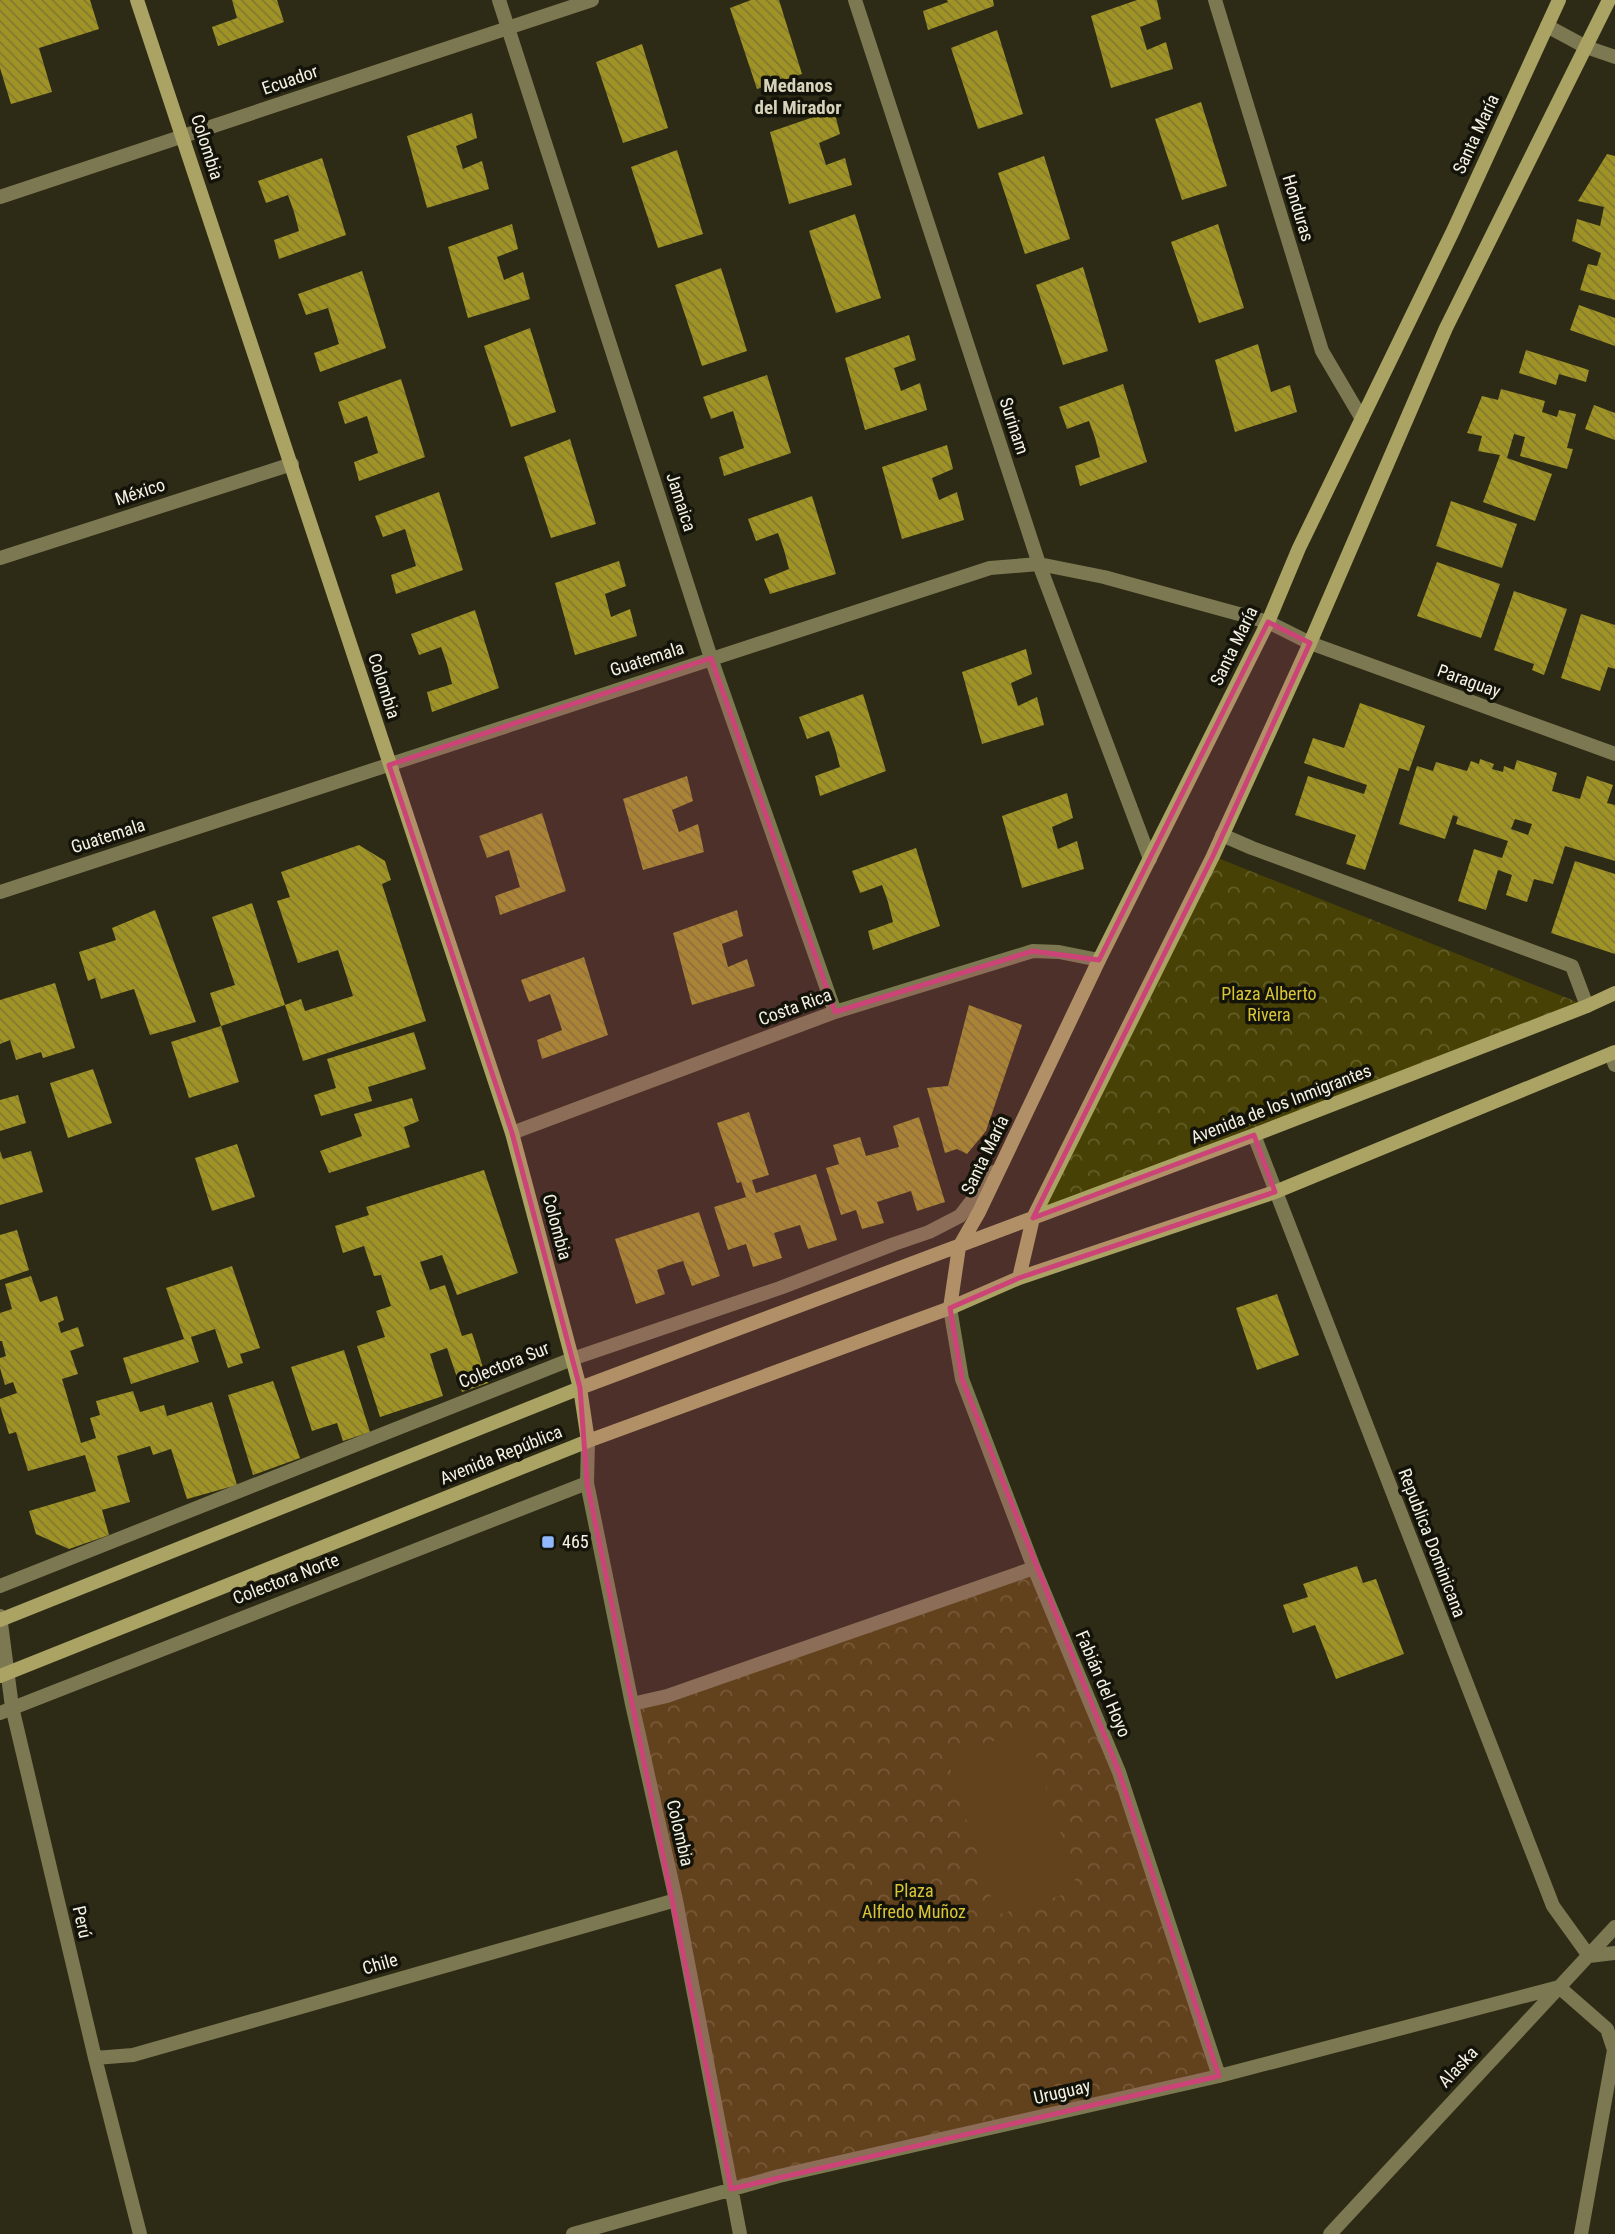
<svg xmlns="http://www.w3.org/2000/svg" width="1615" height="2234" font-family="'Roboto Condensed',sans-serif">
<defs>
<pattern id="park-crowns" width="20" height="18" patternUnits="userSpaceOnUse" patternTransform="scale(1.75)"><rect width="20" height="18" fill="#484105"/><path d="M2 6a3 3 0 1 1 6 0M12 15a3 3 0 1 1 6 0" fill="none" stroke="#635d29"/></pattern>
<pattern id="building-back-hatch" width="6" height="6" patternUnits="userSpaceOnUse" patternTransform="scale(1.75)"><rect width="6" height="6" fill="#a09326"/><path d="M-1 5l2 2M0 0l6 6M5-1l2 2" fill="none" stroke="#827931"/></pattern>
</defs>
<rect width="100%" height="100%" fill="#2d2b16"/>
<path fill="url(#park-crowns)" d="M1213,856L1587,1006L1033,1218Z
M1034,1568L1119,1772L1219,2076L731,2189L632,1704Z"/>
<path fill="#484105" d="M1028,1730L1078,1890L997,1915L946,1756Z"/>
<path fill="url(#building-back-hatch)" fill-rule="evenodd" d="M0,0H90L99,29L39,48L52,92L11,104L0,68Z
M232,0H277L284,22L218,46L212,27L237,18Z
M751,0H779L802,74L757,89L730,8Z
M947,0H993L994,6L928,30L923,11L948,2Z
M1137,0H1157L1161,19L1140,27L1147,50L1166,42L1173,69L1111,88L1091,16Z
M997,30L1023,114L978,129L951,48Z
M642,44L668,128L623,143L596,62Z
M1201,102L1227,186L1182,200L1155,119Z
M834,110L840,134L819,143L826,165L845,158L852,185L789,204L770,132Z
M472,113L477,138L456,146L463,169L482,161L489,189L427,208L407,136Z
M677,150L703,234L658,248L631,167Z
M1607,154L1615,156V300L1580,290L1588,264L1597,266L1601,253L1572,241L1577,219L1600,226L1604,207L1578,201Z
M1044,156L1070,239L1025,254L998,173Z
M322,158L346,235L279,259L274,240L299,231L294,212L288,195L266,203L258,181Z
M855,214L881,298L836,313L809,231Z
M512,224L518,249L497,257L504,280L523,272L530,299L468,318L448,247Z
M1218,224L1244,308L1199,323L1171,242Z
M1083,267L1108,351L1063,365L1036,285Z
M721,268L747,351L702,366L675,285Z
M362,271L386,348L320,372L314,353L339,344L328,308L306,315L298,294Z
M1579,305L1615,318V346L1570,330Z
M530,328L556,412L511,427L484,346Z
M909,335L916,360L894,368L901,391L920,383L927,410L865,430L845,358Z
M1258,344L1271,392L1290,385L1297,412L1235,432L1215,360Z
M1526,350L1589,370L1586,382L1559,374L1556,385L1519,373Z
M767,375L791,453L724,476L719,457L744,448L733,411L711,419L703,397Z
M401,379L425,457L359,481L354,462L378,453L367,416L345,424L338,402Z
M1123,384L1147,462L1080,486L1075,466L1100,457L1095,438L1089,421L1067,429L1059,407Z
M1501,389L1545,401L1542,412L1557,417L1559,410L1576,414L1567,448L1573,449L1567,469L1520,456L1525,437L1514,434L1507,458L1552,474L1535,521L1483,502L1500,455L1478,451L1482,436L1467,433L1482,396L1498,400Z
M1594,405L1615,413V440L1585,429Z
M570,439L596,524L551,538L524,457Z
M947,445L953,469L932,478L939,500L957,492L964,520L902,539L882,467Z
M439,492L463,570L396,594L391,575L416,566L405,529L383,537L375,516Z
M812,496L836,574L770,594L764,579L789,569L784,550L778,533L756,541L748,519Z
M1451,501L1517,524L1502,568L1436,546Z
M619,561L626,586L605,594L611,617L630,609L637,636L575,655L555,583Z
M1437,562L1500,584L1481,638L1417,616Z
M1514,591L1567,609L1544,675L1532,670L1534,664L1494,650Z
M475,610L499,688L432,712L427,692L452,684L447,664L441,647L419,655L411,634Z
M1581,614L1615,625V669L1608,667L1600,691L1561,678Z
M1026,649L1032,674L1011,683L1018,706L1037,697L1044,725L982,744L962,672Z
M863,694L886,771L820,796L815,776L840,767L835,748L829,731L807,739L799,717Z
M1360,703L1425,726L1409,771L1399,768L1365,870L1346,864L1356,835L1295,815L1308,776L1364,794L1367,785L1304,763L1313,738L1344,748Z
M1480,759L1494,764L1492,769L1503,772L1504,766L1514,770L1517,760L1557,773L1552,791L1580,799L1587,776L1613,785L1607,803L1615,805V861L1565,846L1553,884L1534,879L1527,902L1506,895L1512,875L1498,870L1486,910L1458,901L1474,849L1502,858L1508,841L1456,824L1458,817L1453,815L1445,839L1399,824L1417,766L1433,771L1436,762L1467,771L1471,761L1479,764ZM1515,819L1532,824L1528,835L1511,829Z
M687,776L693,801L672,810L679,832L698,824L704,852L643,870L623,799Z
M1067,793L1073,818L1052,827L1058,849L1077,841L1084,869L1022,888L1002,816Z
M542,813L566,891L500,915L495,896L520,887L509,850L487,858L479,836Z
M359,845L385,861L391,880L382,884L426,1021L303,1061L285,1005L301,999L305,1011L353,996L338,950L298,963L277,901L290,897L281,872Z
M916,848L940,926L873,950L868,931L893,922L888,902L882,885L860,893L852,871Z
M1575,861L1615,874V954L1551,933Z
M252,903L285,1005L221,1026L210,993L235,985L212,917Z
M155,910L196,1022L150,1035L134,989L101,999L95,978L88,981L79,952L116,940L112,928Z
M737,910L743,936L722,944L728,967L747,959L755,986L692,1005L673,933Z
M584,957L608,1035L542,1059L537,1040L562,1030L550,994L529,1002L521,980Z
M55,983L75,1048L43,1058L41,1052L16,1060L10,1040L0,1044V1000Z
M969,1005L1022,1025L986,1131L967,1154L957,1149L945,1153L927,1088L948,1086Z
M221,1026L239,1082L189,1098L171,1042Z
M414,1032L426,1069L368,1087L372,1101L321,1116L314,1095L336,1088L327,1059Z
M93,1069L112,1123L68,1138L50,1083Z
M18,1095L26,1123L0,1131V1100Z
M412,1098L419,1121L404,1127L410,1147L329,1173L320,1151L362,1136L354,1114Z
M749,1112L769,1175L752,1180L756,1193L816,1174L837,1240L808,1249L800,1225L774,1233L782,1258L753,1267L746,1244L728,1250L714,1207L746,1197L741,1182L737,1183L717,1123Z
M919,1117L945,1202L917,1211L911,1191L877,1202L884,1223L862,1229L856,1210L841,1215L826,1168L839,1164L833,1145L860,1137L866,1156L899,1147L893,1126Z
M237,1144L255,1197L212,1211L195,1158Z
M0,1151L3,1159L31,1151L43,1192L0,1205Z
M484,1170L518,1273L457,1295L442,1255L420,1262L430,1290L445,1285L462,1336L472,1333L488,1383L462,1392L447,1348L430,1354L443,1396L380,1417L357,1346L385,1337L376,1311L391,1306L381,1275L374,1276L364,1246L343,1253L335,1226L369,1215L366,1207Z
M699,1212L720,1276L692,1286L683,1261L670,1265L657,1270L665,1294L636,1304L615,1239Z
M17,1230L29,1270L0,1280V1235Z
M232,1266L260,1348L240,1354L243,1363L228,1368L215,1329L191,1337L199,1362L131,1384L123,1358L184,1339L166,1288Z
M31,1276L40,1302L57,1296L64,1320L58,1323L61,1333L78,1327L84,1346L70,1351L78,1374L62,1379L81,1443L96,1438L90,1418L100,1415L96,1401L133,1391L140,1412L164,1405L167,1416L212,1402L237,1485L187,1499L171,1449L153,1455L150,1446L117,1456L130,1502L102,1510L109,1535L69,1549L36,1534L29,1511L96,1491L85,1455L28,1471L16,1432L9,1434L0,1406V1399L17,1393L13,1382L5,1385L0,1368V1358L6,1356L2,1341H0V1313L12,1309L5,1284Z
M1277,1294L1299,1355L1257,1370L1236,1308Z
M344,1350L370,1432L343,1441L337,1423L312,1431L291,1367Z
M273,1381L300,1458L253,1475L228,1395Z
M1357,1566L1363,1583L1376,1579L1404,1654L1336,1679L1315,1625L1293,1633L1283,1605L1308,1597L1303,1584Z"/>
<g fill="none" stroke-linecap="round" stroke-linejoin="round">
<path stroke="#7c7851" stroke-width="14" d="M1222,835L1252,848L1572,966L1587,1006"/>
<path stroke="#7c7851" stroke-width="14" d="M499,0L711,658L835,1012
M855,0L1039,564L1150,859
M1215,0L1322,351L1362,419
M1547,26L1586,47L1615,57
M0,197L592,0
M0,558L292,464
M0,892L990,568L1039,564L1104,577L1268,622L1310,643L1615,754
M1611,1054L1615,1065
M512,1133L835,1012L1033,951L1059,952L1099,960
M1254,1135L1553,1906L1589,1956
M950,1308L962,1379L1034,1568L1119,1772L1219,2076
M588,1441L587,1483L632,1704L676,1900L740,2234
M0,1586L572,1359L780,1288L894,1244L929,1232L960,1216L994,1172
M0,1616L12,1707L95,2058L140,2234
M632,1704L667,1696L1034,1568
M0,1713L587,1483
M1589,1956L1615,1953
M95,2058L133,2055L676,1900
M573,2234L779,2176L1219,2076L1559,1987L1607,2029L1614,2050L1581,2234
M1330,2234L1615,1927"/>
<path stroke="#aba364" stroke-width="14" d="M137,0L512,1133L580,1388L588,1441
M1019,1278L1033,1218L1213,856L1310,643L1446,328L1609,0
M950,1308L959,1247L979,1212L1099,960L1268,622L1299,548L1453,231L1559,0
M0,1620L580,1388L1254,1135L1587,1006L1615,993
M0,1676L588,1441L950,1308L1019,1278L1275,1192L1615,1052"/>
</g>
<path fill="#c47" fill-opacity="0.2" stroke="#c47" stroke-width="5" stroke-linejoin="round" d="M1268,622L1310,643L1213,856L1033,1218L1254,1135L1275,1192L1019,1278L950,1308L962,1379L1119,1772L1219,2076L731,2189L587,1483L580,1388L512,1133L389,765L711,658L835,1012L1033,951L1099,960Z"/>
<rect fill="#90b8fd" stroke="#14130a" stroke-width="2.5" x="541" y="1535" width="14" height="14" rx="3.5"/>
<g text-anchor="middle" stroke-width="7" stroke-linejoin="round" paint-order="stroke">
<g font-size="18" fill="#f3f2e5" stroke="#14130a">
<text transform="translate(290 80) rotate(-19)" y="6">Ecuador</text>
<text transform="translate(1476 134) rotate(-65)" y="6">Santa María</text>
<text transform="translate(207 147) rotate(72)" y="6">Colombia</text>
<text transform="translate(1298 208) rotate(73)" y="6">Honduras</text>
<text transform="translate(1014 426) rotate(72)" y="6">Surinam</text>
<text transform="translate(140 492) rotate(-18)" y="6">México</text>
<text transform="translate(681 502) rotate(72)" y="6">Jamaica</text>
<text transform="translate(1234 646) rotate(-64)" y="6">Santa María</text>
<text transform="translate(647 659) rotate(-18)" y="6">Guatemala</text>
<text transform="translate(1469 681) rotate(20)" y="6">Paraguay</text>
<text transform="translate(384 686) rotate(72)" y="6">Colombia</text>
<text transform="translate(108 836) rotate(-18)" y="6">Guatemala</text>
<text transform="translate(795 1007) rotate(-20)" y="6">Costa Rica</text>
<text transform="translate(1281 1104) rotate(-21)" y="6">Avenida de los Inmigrantes</text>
<text transform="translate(985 1155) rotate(-64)" y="6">Santa María</text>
<text transform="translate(557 1227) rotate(75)" y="6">Colombia</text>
<text transform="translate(504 1365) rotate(-22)" y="6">Colectora Sur</text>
<text transform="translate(501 1455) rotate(-22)" y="6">Avenida República</text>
<text transform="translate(1432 1543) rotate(69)" y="6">Republica Dominicana</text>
<text transform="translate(286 1579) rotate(-21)" y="6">Colectora Norte</text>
<text transform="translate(1103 1684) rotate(67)" y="6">Fabián del Hoyo</text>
<text transform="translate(680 1833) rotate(77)" y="6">Colombia</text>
<text transform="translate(82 1922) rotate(77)" y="6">Perú</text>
<text transform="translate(380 1964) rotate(-16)" y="6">Chile</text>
<text transform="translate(1458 2067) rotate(-47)" y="6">Alaska</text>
<text transform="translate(1062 2092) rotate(-13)" y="6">Uruguay</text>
</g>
<g font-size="18" fill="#d8c638" stroke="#14130a">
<text x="1269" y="1000">Plaza Alberto<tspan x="1269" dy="21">Rivera</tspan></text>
<text x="914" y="1897">Plaza<tspan x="914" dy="21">Alfredo Muñoz</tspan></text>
</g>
<g font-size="18" fill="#f3f2e5" stroke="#14130a" text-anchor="start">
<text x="562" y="1548">465</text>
</g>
<g font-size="19" font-weight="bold" fill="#d6d3ba" stroke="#14130a">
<text x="798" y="92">Medanos<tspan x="798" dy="22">del Mirador</tspan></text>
</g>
</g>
</svg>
